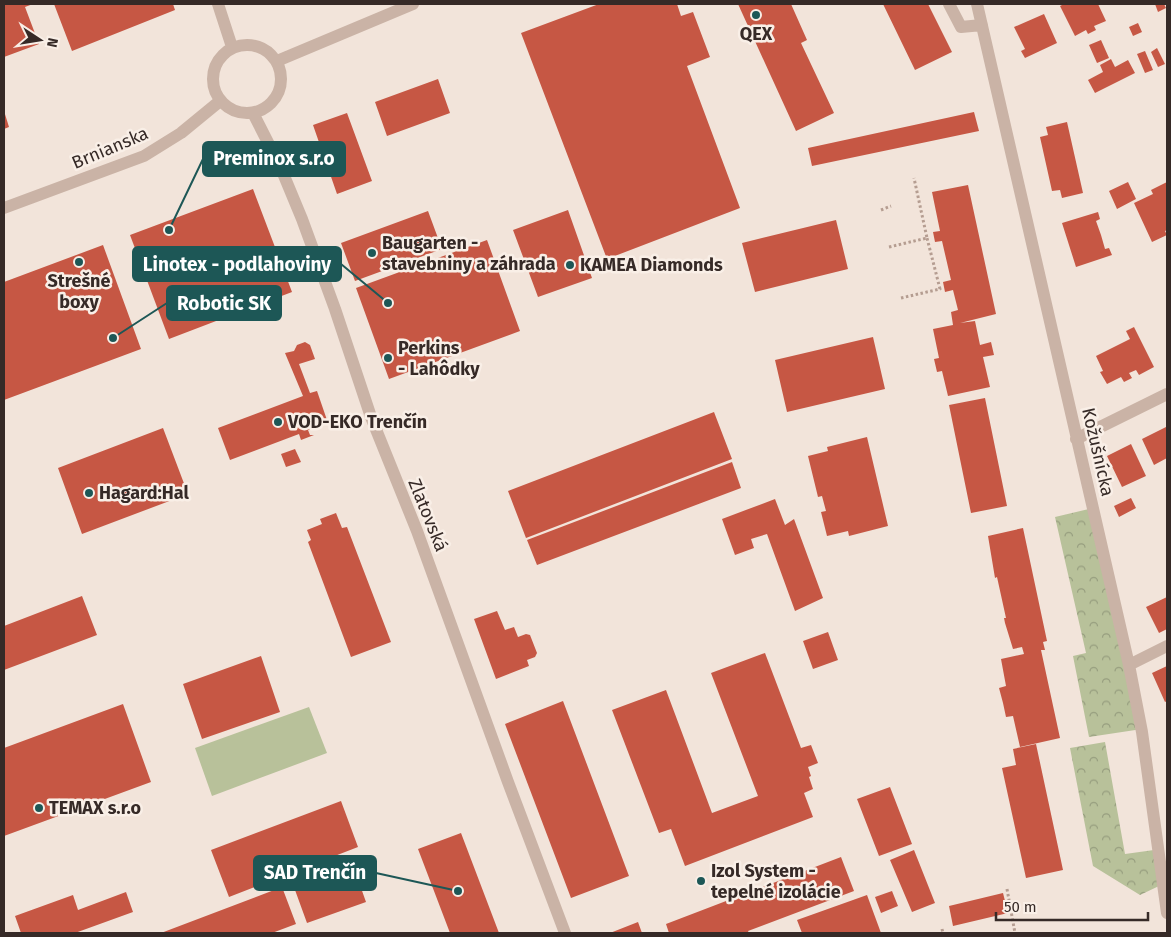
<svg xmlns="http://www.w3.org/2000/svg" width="1171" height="937" font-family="'Fira Sans',sans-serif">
<defs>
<pattern id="forest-crowns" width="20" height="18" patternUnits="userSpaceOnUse" patternTransform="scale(1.25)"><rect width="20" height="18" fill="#b8c19a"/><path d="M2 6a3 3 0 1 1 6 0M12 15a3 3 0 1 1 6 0" fill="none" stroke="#969d7e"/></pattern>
</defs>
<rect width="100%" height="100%" fill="#f2e4da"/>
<path fill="#b8c19a" d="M309,707L327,753L212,796L195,748Z"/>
<path fill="url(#forest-crowns)" d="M1093,508L1142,729L1089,737L1073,656L1086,653L1055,517Z
M1105,742L1125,854L1154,850L1159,886L1140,895L1093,866L1070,748Z"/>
<path fill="#c65744" d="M4,4H33L25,7L39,44L4,57Z
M54,4H173L175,10L72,51Z
M599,4H677L681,16L693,12L710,57L687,66L740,208L607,259L521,33Z
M738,4H791L807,40L801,43L834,113L796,131Z
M883,4H928L952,52L915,70Z
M1064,4H1098L1106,21L1094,26L1096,30L1088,34L1086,30L1075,36L1060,6Z
M1155,4H1164L1166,8L1158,12Z
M1044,14L1057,43L1025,58L1021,51L1025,49L1014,27Z
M1138,23L1142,32L1133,36L1129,27Z
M1101,40L1109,58L1097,63L1089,45Z
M1157,48L1165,64L1158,67L1151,52Z
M1145,51L1153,70L1145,73L1137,54Z
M1111,59L1115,67L1128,60L1135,73L1095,93L1088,80L1103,72L1100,65Z
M438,79L450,113L387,136L375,102Z
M4,111L9,127L4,129Z
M974,112L979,131L812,166L808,148Z
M347,113L372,181L337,194L313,125Z
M1067,122L1083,193L1062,198L1060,190L1052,191L1040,137L1048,135L1046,127Z
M1128,182L1136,199L1117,209L1109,191Z
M1167,182V230L1165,231L1167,235L1152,242L1134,203L1153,194L1151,190Z
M968,185L996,314L960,323L975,321L980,345L991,342L994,355L983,357L990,387L948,396L942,371L937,372L934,359L939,358L933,329L953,325L951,312L958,310L953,290L945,292L943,282L951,280L942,241L935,242L933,232L940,231L932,192Z
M253,189L292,292L169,339L130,235Z
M568,210L592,278L538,297L513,230Z
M428,211L442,249L355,281L341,243Z
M1098,212L1100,219L1096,221L1101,235L1105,249L1109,248L1112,255L1076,267L1062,223Z
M836,220L848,269L755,292L742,243Z
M487,240L520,331L389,379L356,288Z
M103,245L141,349L4,400V282Z
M1134,327L1154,367L1139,375L1136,370L1129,373L1132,378L1124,382L1121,377L1107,384L1100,372L1103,371L1096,356L1130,339L1126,331Z
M873,337L885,389L787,412L775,360Z
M305,342L310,345L315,359L299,364L310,393L317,391L328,423L308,430L310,435H314L301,440L299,434L230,460L218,428L303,396L285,353L294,351L297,345Z
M985,398L1007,506L971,513L949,405Z
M714,412L732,459L526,538L508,491Z
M1166,427L1167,431V458L1154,465L1142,439Z
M163,428L188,494L82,534L58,468Z
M867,437L888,526L849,536L848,531L827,536L821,512L826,511L822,496L818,497L808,456L828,451L827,447Z
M1131,444L1146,476L1122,487L1107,456Z
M295,449L301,462L286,467L281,454Z
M732,462L741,488L537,565L527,540Z
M1131,498L1136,508L1119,517L1114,506Z
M775,499L785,525L794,519L823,598L795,611L767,534L751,539L754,548L735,555L722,519Z
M336,513L342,528L347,527L391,642L351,657L308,542L311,540L307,530L322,524L320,519Z
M1023,528L1047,641L1043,642L1045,650H1041L1060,738L1020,747L1013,716L1006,717L1003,703L999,688L1006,686L1001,659L1024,654L1022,647L1013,649L1005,623L1004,618H1006L997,577L995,578L988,536Z
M82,596L97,635L4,670V626Z
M1167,597V629L1159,633L1146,607Z
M497,611L505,630L514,627L518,637L526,634L530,635L537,653L535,657L527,660L529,666L496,679L474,619Z
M828,632L838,660L813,669L803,641Z
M765,653L801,748L811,745L818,763L808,767L811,776L809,777L813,789L804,793L813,817L685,866L671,829L659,833L612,710L666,690L712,813L758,796L711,673Z
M261,656L280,712L202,739L183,684Z
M1167,666V701L1165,702L1152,673Z
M563,701L629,876L571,898L505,724Z
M123,704L151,782L4,836V748Z
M1036,744L1063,870L1026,878L1002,768L1016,765L1013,749Z
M890,787L912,844L879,856L857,799Z
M341,801L358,847L229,897L211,850Z
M461,833L499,933H450L418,849Z
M914,850L935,903L912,912L890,860Z
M350,857L366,902L307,923L291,879Z
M841,857L854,891L748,931L749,933H669L666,924Z
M282,887L296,924L272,933H161Z
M892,891L898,906L881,913L875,897Z
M126,892L133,912L75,933H21L15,916L73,895L78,910Z
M1003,893L1008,913L953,926L949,906Z
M867,895L881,933H802L797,920Z
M638,922L642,933H610Z"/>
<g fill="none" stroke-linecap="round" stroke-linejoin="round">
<path stroke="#b59d91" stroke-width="3" stroke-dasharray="2.5 2.5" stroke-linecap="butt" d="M881,210L891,206
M889,247L927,238L914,178
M901,298L940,289L927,238
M1007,889L1015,933
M942,929L943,933"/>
<path stroke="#cab3a6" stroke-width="12" d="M218,4L232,47
M949,4L961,27L982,25
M977,4L1129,665L1142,732L1167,913
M213 79a34 34 0 1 1 68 0a34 34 0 1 1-68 0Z
M277,61L413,4
M253,113L280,166L302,219L335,309L371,417L417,531L508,782L565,933
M4,208L144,156L181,133L220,101
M1076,439L1167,394
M1129,665L1167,646"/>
</g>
<g fill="#1d5756" stroke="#f9efe7" stroke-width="2">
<circle cx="756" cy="15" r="5"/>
<circle cx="372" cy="253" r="5"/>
<circle cx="79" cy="262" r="5"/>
<circle cx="570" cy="265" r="5"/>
<circle cx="388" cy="358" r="5"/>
<circle cx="278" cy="422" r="5"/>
<circle cx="89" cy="493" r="5"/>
<circle cx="39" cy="808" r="5"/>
<circle cx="701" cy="881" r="5"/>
</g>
<g text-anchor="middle" stroke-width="5" stroke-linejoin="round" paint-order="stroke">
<g font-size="18" font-weight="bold" fill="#362a27" stroke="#f9efe7" text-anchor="start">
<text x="756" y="40" text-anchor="middle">QEX</text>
<text x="382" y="249">Baugarten -<tspan x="382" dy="21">stavebniny a záhrada</tspan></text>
<text x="580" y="271">KAMEA Diamonds</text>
<text x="79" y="287" text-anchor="middle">Strešné<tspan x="79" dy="21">boxy</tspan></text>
<text x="398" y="354">Perkins<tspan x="398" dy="21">- Lahôdky</tspan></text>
<text x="288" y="428">VOD-EKO Trenčín</text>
<text x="99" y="499">Hagard:Hal</text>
<text x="49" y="814">TEMAX s.r.o</text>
<text x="711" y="877">Izol System -<tspan x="711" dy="21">tepelné izolácie</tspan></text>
</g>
<g font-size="18" fill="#362a27" stroke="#f9efe7">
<text transform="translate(110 148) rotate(-23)" y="6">Brnianska</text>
<text transform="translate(1098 452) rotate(77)" y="6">Kožušnícka</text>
<text transform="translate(428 515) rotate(68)" y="6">Zlatovská</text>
</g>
</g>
<path fill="none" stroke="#1d5756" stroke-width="2" d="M169 230L203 159M388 303L341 264M113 338L167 303M458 891L376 873"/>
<g fill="#1d5756" stroke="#f9efe7" stroke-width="2">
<circle cx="169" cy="230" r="5"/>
<circle cx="388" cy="303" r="5"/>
<circle cx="113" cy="338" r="5"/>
<circle cx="458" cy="891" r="5"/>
</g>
<g fill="#1d5756" stroke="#1d5756" stroke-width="2">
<rect x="203" y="142" width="142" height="34" rx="5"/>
<rect x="133" y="247" width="208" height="34" rx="5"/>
<rect x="167" y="286" width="114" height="34" rx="5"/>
<rect x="254" y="856" width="122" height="34" rx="5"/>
</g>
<g font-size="19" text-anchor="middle" font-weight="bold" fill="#fff">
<text x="274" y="165">Preminox s.r.o</text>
<text x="237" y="271">Linotex - podlahoviny</text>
<text x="224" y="310">Robotic SK</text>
<text x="315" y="879">SAD Trenčín</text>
</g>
<rect width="1171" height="937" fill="none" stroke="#362a27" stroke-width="10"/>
<g transform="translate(40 40) rotate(102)" stroke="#f9efe7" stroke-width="4" paint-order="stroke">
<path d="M0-4L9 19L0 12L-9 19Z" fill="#362a27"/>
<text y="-8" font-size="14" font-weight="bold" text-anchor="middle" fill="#362a27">N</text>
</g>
<path d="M996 912v8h152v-8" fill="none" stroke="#362a27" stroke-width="2.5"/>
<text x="1004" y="912" font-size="15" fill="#362a27" stroke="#f9efe7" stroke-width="4" paint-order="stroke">50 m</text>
</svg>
